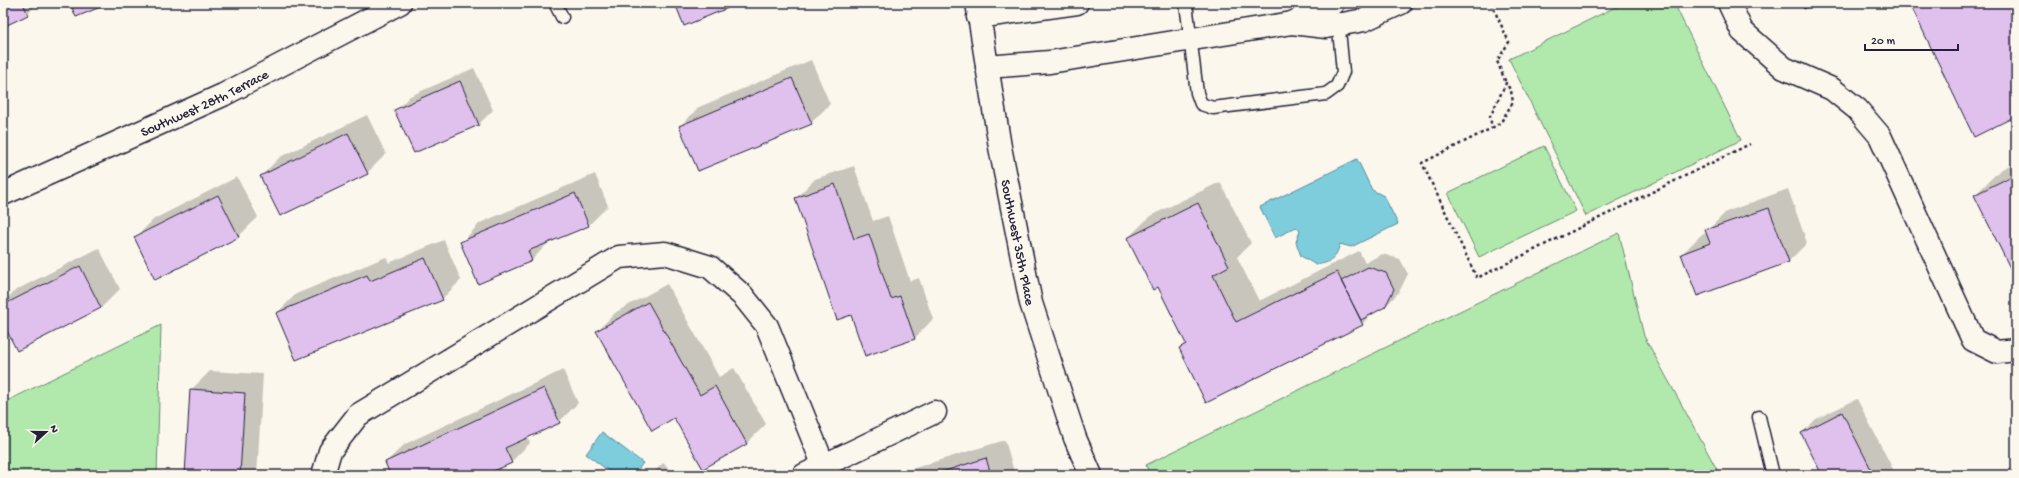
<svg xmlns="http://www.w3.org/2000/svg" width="2019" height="478" font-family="'Gochi Hand',sans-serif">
<rect width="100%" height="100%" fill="#fbf7ec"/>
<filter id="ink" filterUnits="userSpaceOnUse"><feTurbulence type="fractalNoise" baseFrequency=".025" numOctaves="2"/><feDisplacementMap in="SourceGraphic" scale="8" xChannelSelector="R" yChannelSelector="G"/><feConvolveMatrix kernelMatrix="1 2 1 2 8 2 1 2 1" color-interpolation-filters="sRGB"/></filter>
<g filter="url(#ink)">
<path fill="#b1e9ac" stroke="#6a8674" d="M1624,3H1674L1741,140L1586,216L1509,59Z
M1544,146L1576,211L1479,257L1448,193Z
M1619,233L1644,336L1720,475H1150L1146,465Z
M161,325L157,475H3V403Z"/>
<path fill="#7ecddc" stroke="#59899c" d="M1357,159L1372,190L1384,196L1398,224L1351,247L1340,244C1335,260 1332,262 1316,265L1301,256L1296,242L1300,231L1296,227L1275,238L1260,207Z
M602,432L643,463L634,475H614L586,454Z"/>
<path fill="#0003" d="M3,3H39L27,14L3,25Z
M1915,3H2016V115L1912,6Z
M811,60L830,104L811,123L680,126L699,107Z
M474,68L493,110L479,124L415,152L396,110L410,96Z
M367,115L386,154L367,173L261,176L280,157Z
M2016,162V276L1975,195L2000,170Z
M854,166L873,221L888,216L910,281L919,278L933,319L915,338L851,314L796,198L815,179Z
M595,174L608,206L589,225L551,240L532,260L479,282L462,242L480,223Z
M237,177L258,217L239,236L155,278L135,238L154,219Z
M1220,182L1251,243L1237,257L1259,301L1359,251L1365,263L1382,254L1400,259L1408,274L1399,292L1385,307L1374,312L1362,324L1180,348L1186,342L1158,286L1128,238L1150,216Z
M1788,189L1807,243L1788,262L1682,254L1701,235L1707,233V231L1726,212Z
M444,240L461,280L442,299L277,313L296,294L386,257L389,263Z
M99,248L120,289L101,308L3,321V302L16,290Z
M667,284L719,377L734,368L766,424L747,443L703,468L674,417L597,331L616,312Z
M563,370L578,403L559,422L527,436L530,443L511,462L483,475H391L386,462L405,444Z
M210,371L263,374L257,475H186L191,390Z
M1857,399L1896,475H1823L1802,433L1816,419Z
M1005,440L1015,475H892Z
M663,463L676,475H651Z"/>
<path fill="#e0c1ee" stroke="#22223b" d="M3,3H23L28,15L3,27Z
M70,3H110L76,17Z
M675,3H740L684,26Z
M1801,3H1816L1804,9Z
M1916,3H2013L2016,8V116L1974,137L1911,6Z
M792,78L812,124L698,171L679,126Z
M460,81L479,125L414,153L394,110Z
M348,133L368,174L280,216L260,176Z
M2016,174V278H2015L1974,195Z
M835,184L854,239L869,234L891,299L900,296L915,339L865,356L851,315L837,320L795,198Z
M575,193L589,226L528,251L532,261L478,284L460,242Z
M218,195L239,237L155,280L134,237Z
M1198,203L1229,266L1213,275L1236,322L1337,272L1363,325L1206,403L1179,348L1186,344L1158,287L1153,290L1127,238Z
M1769,208L1789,262L1697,296L1681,254L1710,243L1705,230Z
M425,258L443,300L296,360L276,313L367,275L370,281Z
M80,266L101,308L17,351L3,323V305Z
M1368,267L1386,273L1394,289L1385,307L1361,320L1341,281Z
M648,302L700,395L715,386L747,444L703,469L674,418L652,431L596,331Z
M544,388L560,423L505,448L512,463L485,475H390L385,462Z
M190,389L245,393L240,475H185Z
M1842,412L1874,475H1822L1801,433Z
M986,458L991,475H932Z"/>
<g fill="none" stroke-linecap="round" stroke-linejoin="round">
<defs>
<path id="service" d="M555,3L562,17
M1186,3L1197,93L1201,104L1213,108L1326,94L1337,86L1343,72L1338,19
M1759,417L1773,475"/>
<g id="minor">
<path d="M1729,3L1742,31L1784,68L1832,89L1857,109L1880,136L1973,340L1997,352L2016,350"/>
<path d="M978,17L1077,3"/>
<path d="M1292,23L1333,3"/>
<path d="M987,67L1050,62L1292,23L1326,27L1364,20L1401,3"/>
<path id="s1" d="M3,194L223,95L400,3"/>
<path d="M323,475L330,451L358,415L619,257L665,253L710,267L743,296L767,326L823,464"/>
<path d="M804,475L935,412"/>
</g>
<g id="tertiary">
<path id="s2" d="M977,3L1000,147L1031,303L1075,438L1091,475"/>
</g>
</defs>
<use href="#service" stroke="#22223b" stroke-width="15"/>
<use href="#minor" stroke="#22223b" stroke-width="25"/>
<use href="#tertiary" stroke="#22223b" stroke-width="25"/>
<path stroke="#22223b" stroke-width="2.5" stroke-dasharray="3 3" stroke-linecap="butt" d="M1491,3L1509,42L1497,61L1506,83
M1492,128L1501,122L1513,102L1511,91L1506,83L1490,117L1492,128L1422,163L1477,278L1750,144"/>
<use href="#service" stroke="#fbf7ec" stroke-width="12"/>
<use href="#minor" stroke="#fbf7ec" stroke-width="22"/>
<use href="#tertiary" stroke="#fbf7ec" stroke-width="22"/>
</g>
</g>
<g text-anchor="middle" stroke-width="3" stroke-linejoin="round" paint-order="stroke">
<g font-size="14" fill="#22223b" stroke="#fbf7ec">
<text dy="5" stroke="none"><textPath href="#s1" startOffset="221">Southwest 28th Terrace</textPath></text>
<text dy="5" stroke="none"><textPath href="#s2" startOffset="243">Southwest 35th Place</textPath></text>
</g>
</g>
<rect width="2019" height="478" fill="none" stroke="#fbf7ec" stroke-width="16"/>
<rect x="8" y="8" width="2003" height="462" fill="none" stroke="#22223b" stroke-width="1.5" filter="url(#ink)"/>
<g transform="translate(46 432) rotate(69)" stroke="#fbf7ec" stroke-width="3" paint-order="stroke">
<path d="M0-3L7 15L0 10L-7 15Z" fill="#22223b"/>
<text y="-6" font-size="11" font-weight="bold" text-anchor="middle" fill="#22223b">N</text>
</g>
<path d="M1865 44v6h93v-6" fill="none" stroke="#22223b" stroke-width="2"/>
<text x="1871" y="44" font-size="12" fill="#22223b" stroke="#fbf7ec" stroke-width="3" paint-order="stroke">20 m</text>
</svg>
